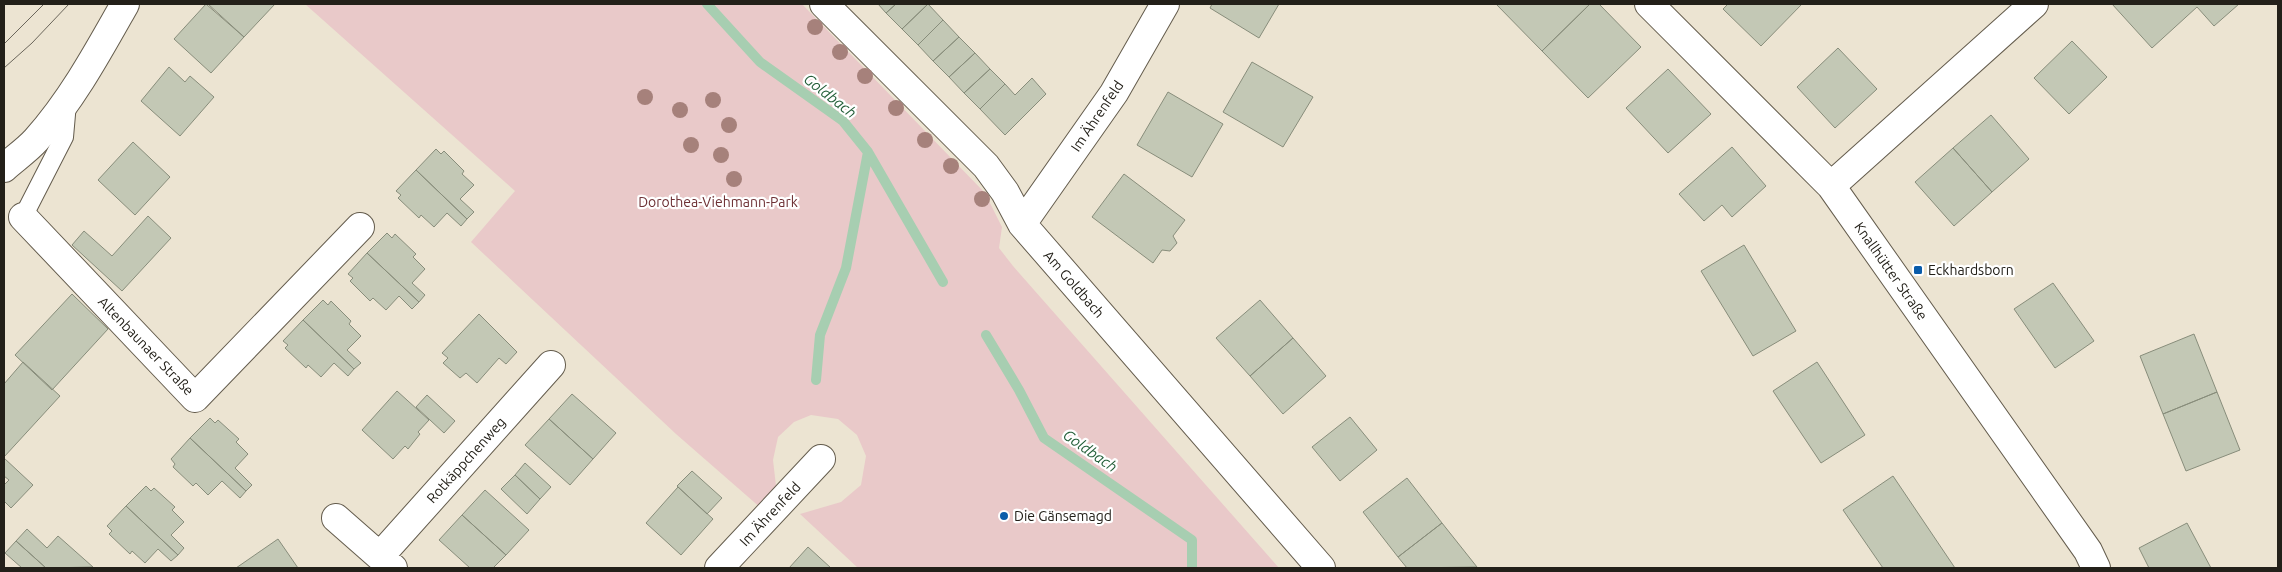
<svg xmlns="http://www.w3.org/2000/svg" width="2282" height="572" font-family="Ubuntu,sans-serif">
<rect width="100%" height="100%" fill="#ece4d2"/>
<path fill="#e9c9c9" d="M305,4H802L985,193L1002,227L999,248L1013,266L1279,568H858L800,514L841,502L861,485L866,456L857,435L838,419L811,415L794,422L778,437L773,460L776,486L762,509L676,434L471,242L515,191Z"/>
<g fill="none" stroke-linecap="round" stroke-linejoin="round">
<path stroke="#a7ceb1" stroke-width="10" d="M707,4L760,62L843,121L868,152L943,282
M986,335L1019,390L1044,438L1192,540V568
M816,380L820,335L846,268L868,152"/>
</g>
<path fill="#c3c8b5" stroke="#888d7b" d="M206,4L244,37L211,73L174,39Z
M208,4H275L244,37Z
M878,4H896L886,13Z
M896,4H928L902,29L886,13Z
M928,4L943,20L918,45L902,29Z
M1212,4H1279L1259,38L1210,8Z
M1496,4H1590L1542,51Z
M1590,4H1599L1641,47L1588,98L1542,51Z
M1728,4H1802L1761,46L1723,9Z
M2112,4H2239L2214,26L2197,7L2152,48Z
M943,20L959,37L933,61L918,45Z
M959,37L975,53L949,77L933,61Z
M2072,41L2107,77L2069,114L2034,78Z
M1838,48L1877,89L1835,128L1797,87Z
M975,53L990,69L964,93L949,77Z
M1252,62L1313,97L1283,147L1223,112Z
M169,67L185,82L190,76L214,97L180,136L141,101Z
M990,69L1005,84L980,109L964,93Z
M1668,69L1711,114L1668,153L1626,108Z
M1032,78L1046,94L1005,135L980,109L1005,84L1015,95Z
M1168,92L1223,124L1192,177L1137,145Z
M1991,115L2029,159L1992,192L1953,148Z
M133,142L170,177L135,215L98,180Z
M1732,147L1766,186L1732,217L1722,205L1704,221L1679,194Z
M1953,148L1992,192L1954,226L1915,182Z
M436,149L441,154L444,151L464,171L462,174L474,185L460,199L474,212L467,219L416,170Z
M416,170L467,219L461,226L447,213L434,227L421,215L419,218L398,198L401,195L396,191Z
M1124,174L1185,220L1173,236L1177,243L1170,251L1162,250L1153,263L1092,217Z
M148,216L171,238L122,291L72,245L84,231L112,256Z
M387,233L392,238L395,234L416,254L413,257L425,269L412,283L425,295L419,302L367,253Z
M1744,245L1796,331L1753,356L1701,271Z
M367,253L419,302L412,309L399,296L386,310L373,298L370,301L350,281L353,278L348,274Z
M2053,283L2094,341L2055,368L2014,309Z
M72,294L108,329L52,390L15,355Z
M323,300L328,305L331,301L351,321L349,324L361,336L347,350L361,363L354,369L303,320Z
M1260,300L1293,338L1250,376L1216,338Z
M479,314L517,352L506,364L499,358L477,383L466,373L460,378L443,363L448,358L442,353Z
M303,320L354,369L348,376L334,363L321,377L308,365L306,368L285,348L288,345L283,341Z
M2194,334L2217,392L2163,414L2140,356Z
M1293,338L1326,376L1283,414L1250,376Z
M23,362L60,396L4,457V384Z
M1817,362L1865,435L1821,463L1773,391Z
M397,391L429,420L418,432L420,434L408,449L405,446L393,459L362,430Z
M2217,392L2240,450L2186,471L2163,414Z
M572,394L616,433L593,459L549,419Z
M427,395L455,421L444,433L416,407Z
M1350,417L1377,450L1340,481L1312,447Z
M210,418L215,423L218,420L239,439L236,442L248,454L235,468L252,485L246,491L190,438Z
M549,419L593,459L570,485L525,445Z
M190,438L246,491L240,498L222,481L208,495L196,483L193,486L173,467L175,464L171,459Z
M4,458L33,485L11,508L4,501V485L9,480L4,476Z
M525,463L551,487L540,499L515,475Z
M692,471L722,498L707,514L677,486Z
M515,475L540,499L527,514L501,489Z
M1893,476L1955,568H1883L1843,510Z
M1407,478L1442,523L1398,557L1363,512Z
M146,486L151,491L154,488L175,507L172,510L184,522L171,535L184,548L178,555L126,506Z
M678,487L713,519L681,555L646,523Z
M485,490L529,530L506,555L462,515Z
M126,506L178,555L171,561L158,549L145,563L132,551L130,554L109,534L112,531L107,526Z
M462,515L506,555L493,568H470L439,540Z
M1442,523L1477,567L1407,568L1398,557Z
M2187,523L2211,568H2149L2139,548Z
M27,529L47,548L58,536L93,567L46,568L16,541Z
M278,539L298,568H236Z
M16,541L46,568H22L5,553Z
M808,547L831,568H789Z"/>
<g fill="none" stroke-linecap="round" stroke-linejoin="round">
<defs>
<path id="service" d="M23,217L64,137L67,103"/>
<path id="minor" d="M824,4L986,166L1005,192L1022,224L1321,568
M1649,4L1831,186L2088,551L2096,568
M1831,186L2034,4
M23,217L195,398L360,227
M1022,224L1114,93L1165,4
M336,518L393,568
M380,556L551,365
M719,568L821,459"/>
<path id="secondary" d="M4,168C14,159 27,150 36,140C72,100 99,50 125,4"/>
</defs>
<use href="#service" stroke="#645c4d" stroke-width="20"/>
<use href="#minor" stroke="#645c4d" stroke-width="30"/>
<use href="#secondary" stroke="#645c4d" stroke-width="30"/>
<use href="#service" stroke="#fff" stroke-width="18"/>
<use href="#minor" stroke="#fff" stroke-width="28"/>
<use href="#secondary" stroke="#fff" stroke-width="28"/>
<path stroke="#6b665b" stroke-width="1" d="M4,44L44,4
M4,68L32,43L69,4"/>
</g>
<g fill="#a6817b">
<circle cx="815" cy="27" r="8"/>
<circle cx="840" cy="52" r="8"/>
<circle cx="865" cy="76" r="8"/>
<circle cx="645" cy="97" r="8"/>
<circle cx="713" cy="100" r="8"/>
<circle cx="896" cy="108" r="8"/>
<circle cx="680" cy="110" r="8"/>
<circle cx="729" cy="125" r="8"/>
<circle cx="925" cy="140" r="8"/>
<circle cx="691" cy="145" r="8"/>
<circle cx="721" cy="155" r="8"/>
<circle cx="951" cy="166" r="8"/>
<circle cx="734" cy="179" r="8"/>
<circle cx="982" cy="199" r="8"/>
</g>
<g fill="#0a5caa" stroke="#fff" stroke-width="2">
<rect x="1913" y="265" width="10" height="10" rx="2.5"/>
<circle cx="1004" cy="516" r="5"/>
</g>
<g text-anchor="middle" stroke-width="4.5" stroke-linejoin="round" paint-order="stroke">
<g font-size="14" fill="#232019" stroke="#fff">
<text transform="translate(1097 116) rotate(-56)" y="5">Im Ährenfeld</text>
<text transform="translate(1891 271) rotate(55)" y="5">Knallhütter Straße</text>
<text transform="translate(1074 284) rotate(49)" y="5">Am Goldbach</text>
<text transform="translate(146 346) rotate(46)" y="5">Altenbaunaer Straße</text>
<text transform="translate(466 460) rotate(-48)" y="5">Rotkäppchenweg</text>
<text transform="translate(770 514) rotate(-47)" y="5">Im Ährenfeld</text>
</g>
<g font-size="14" fill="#6d3034" stroke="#fff">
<text x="718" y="207">Dorothea-Viehmann-Park</text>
</g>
<g font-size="14" fill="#232019" stroke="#fff" text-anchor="start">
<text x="1928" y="275">Eckhardsborn</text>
<text x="1014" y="521">Die Gänsemagd</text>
</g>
<g font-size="15" font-style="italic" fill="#235f39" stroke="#fff">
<text transform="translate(830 96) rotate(38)" y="5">Goldbach</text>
<text transform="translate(1090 451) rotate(35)" y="5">Goldbach</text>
</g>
</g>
<rect width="2282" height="572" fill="none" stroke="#232019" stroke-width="10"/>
</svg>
